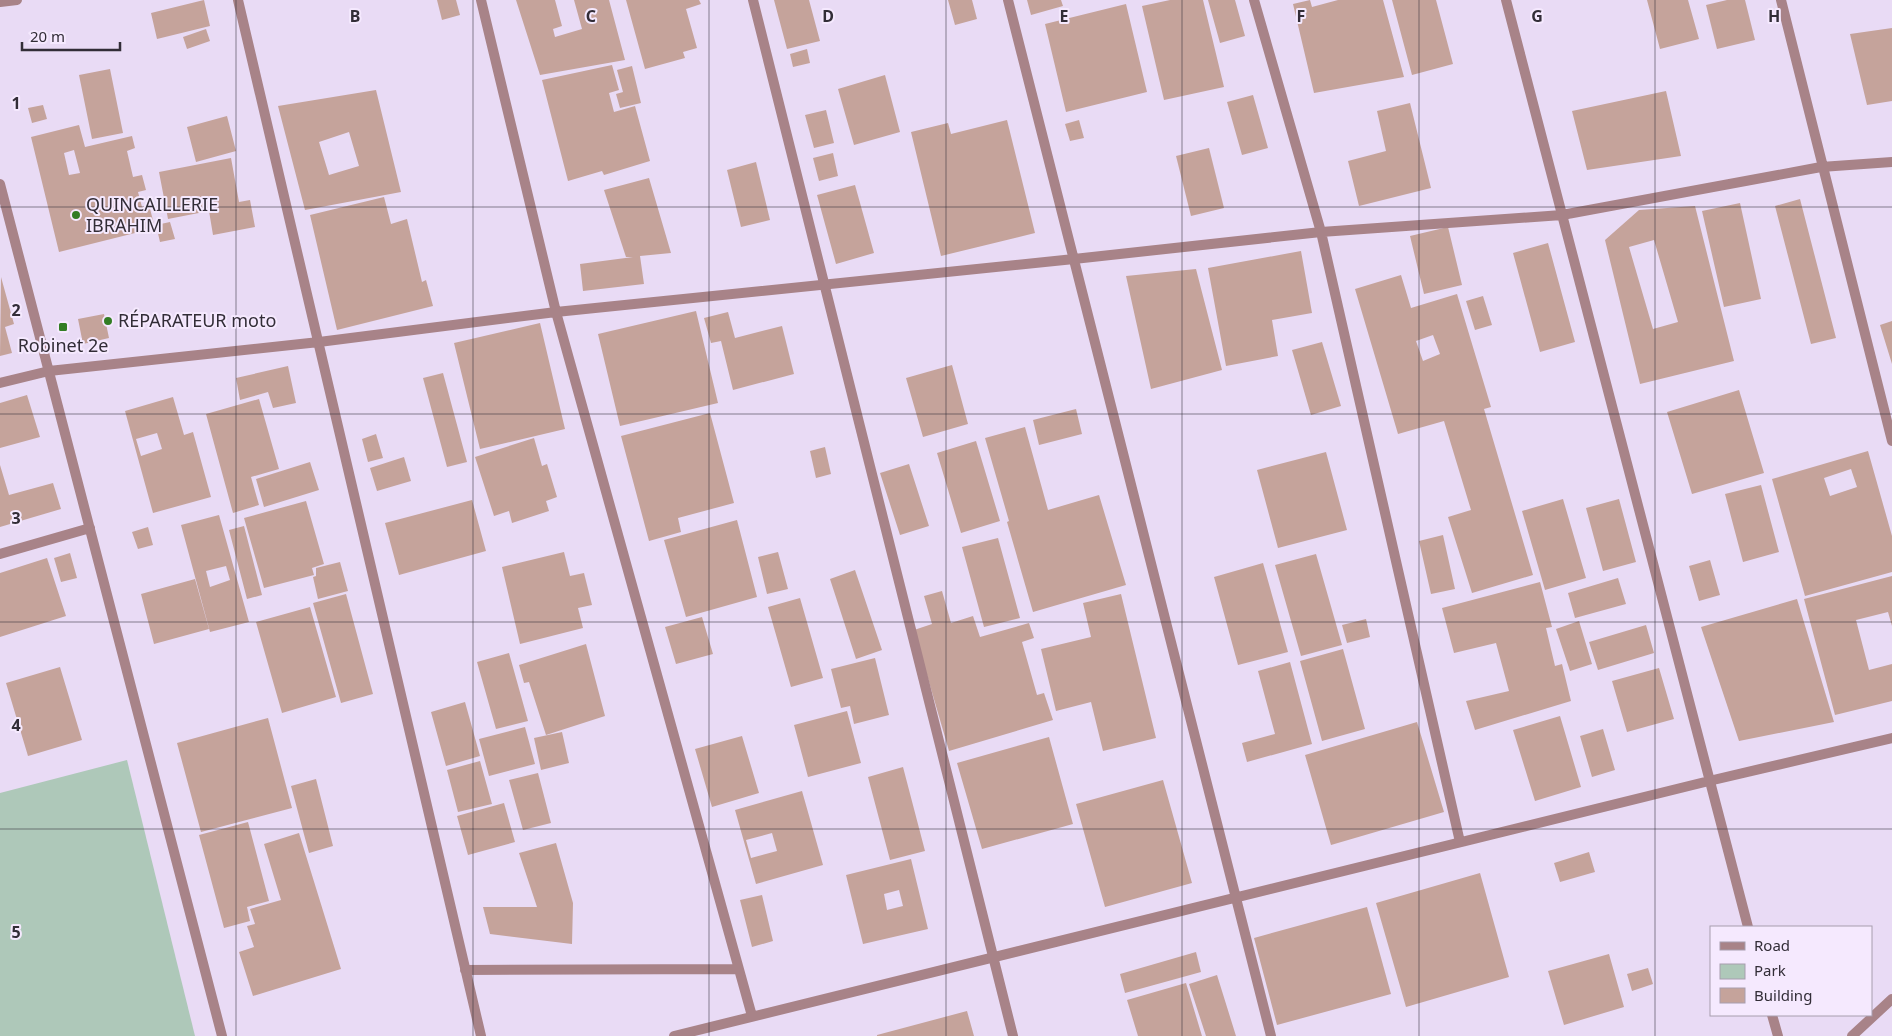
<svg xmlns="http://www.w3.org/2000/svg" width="1892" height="1036" font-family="'Noto Sans',sans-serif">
<rect width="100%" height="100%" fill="#e9dbf5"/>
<path fill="#aec8b9" d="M127,760L195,1036H0V793Z"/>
<path fill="#c5a39b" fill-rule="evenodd" d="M204,0L210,26L157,39L151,13Z
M437,0H456L460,15L442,20Z
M516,0H555L562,26L553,29L555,37L582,29L574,0H609L625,60L540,75Z
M626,0H699L701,4L686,9L697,48L683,52L685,58L645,69Z
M774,0H809L820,41L787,49Z
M948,0H972L977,19L955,25Z
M1027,0H1061L1063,6L1031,15Z
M1170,0H1203L1224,87L1164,100L1142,6Z
M1208,0H1235L1245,36L1220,43Z
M1310,0L1312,7L1338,0H1383L1404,77L1314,93L1293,4Z
M1392,0H1436L1453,64L1412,75Z
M1647,0H1688L1699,39L1660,49Z
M1727,0H1745L1755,40L1717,49L1706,5Z
M1126,4L1147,92L1066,112L1045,24Z
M1892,28V101L1867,105L1850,34Z
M206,29L210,41L187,49L183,37Z
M807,49L810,63L793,67L790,54Z
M612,65L619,90L609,93L614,112L635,106L650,161L604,175L602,171L568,181L542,80Z
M632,66L641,103L620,108L616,94L623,92L617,70Z
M110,69L123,133L92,139L79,75Z
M885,75L900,132L854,145L838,89Z
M376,90L401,192L305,210L278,106ZM349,132L359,166L329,175L319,142Z
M1666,91L1681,156L1587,170L1572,111Z
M1253,95L1268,148L1242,155L1227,102Z
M1410,103L1431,188L1359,206L1348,161L1386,151L1377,111Z
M43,105L47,119L32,123L28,108Z
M826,110L834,143L814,148L805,115Z
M227,116L236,151L196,162L187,127Z
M1007,120L1035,233L941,256L911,132L948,123L951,134Z
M1079,120L1084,138L1070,141L1065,124Z
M79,125L85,147L132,136L135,148L127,151L133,177L142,175L146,190L138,192L142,207L149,205L155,228L59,252L31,137ZM74,150L80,173L69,175L64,153Z
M1209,148L1224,208L1191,216L1176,156Z
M833,153L838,176L819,181L813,158Z
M231,158L239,202L250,200L255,227L213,235L209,211L168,219L159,172Z
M756,162L770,220L741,227L727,170Z
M649,178L671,253L640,256L644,284L583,291L580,264L633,257H626L604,190Z
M855,185L874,253L836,264L817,195Z
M384,197L391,224L407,219L422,282L426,280L433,306L337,330L310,215Z
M1800,199L1836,338L1811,344L1775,206Z
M1740,203L1761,299L1724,307L1702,211Z
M1695,206L1734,361L1640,384L1605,240L1639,210ZM1654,240L1678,322L1653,329L1629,247Z
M170,222L175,239L160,242L156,225Z
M1448,227L1462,285L1424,294L1410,236Z
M1548,243L1575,342L1540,352L1513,253Z
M1301,251L1312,313L1272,320L1278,356L1226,366L1208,268Z
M1196,269L1222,370L1151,389L1126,276Z
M1401,275L1411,308L1457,294L1491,407L1484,409L1533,575L1472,593L1448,517L1471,510L1444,421L1398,434L1355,289ZM1433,335L1440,354L1423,361L1416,341Z
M1,277L14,324L5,327L12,353L0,356Z
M1483,296L1492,325L1475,330L1466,301Z
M696,311L718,403L620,426L598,334Z
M728,312L735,338L782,326L794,374L733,390L721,341L711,343L704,318Z
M104,314L109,338L83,344L78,319Z
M1892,321V364L1880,325Z
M540,323L565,429L480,449L454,343Z
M1322,342L1341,406L1311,415L1292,350Z
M952,365L968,424L923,437L906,378Z
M288,366L296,403L273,408L268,392L240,400L236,378Z
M443,373L467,462L447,467L423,378Z
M1739,390L1764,473L1692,494L1667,412Z
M27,395L40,437L0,448V403Z
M173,397L184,435L193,432L211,497L153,513L125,411ZM157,433L162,449L141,456L136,439Z
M259,399L279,469L251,477L259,505L233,513L206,414Z
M1076,409L1082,434L1039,445L1033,420Z
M710,413L734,503L678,518L681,532L649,541L621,436Z
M1025,427L1048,510L1099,495L1126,585L1033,612L1007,522L1009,521L985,438Z
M376,434L383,458L368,462L362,439Z
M534,438L542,466L547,464L557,497L546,501L549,511L512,523L509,511L494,516L475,457Z
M976,441L1000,521L961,533L937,453Z
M825,447L831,474L816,478L810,451Z
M1868,451L1892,536V572L1805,596L1772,479ZM1851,469L1857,487L1830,496L1824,478Z
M1326,452L1347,530L1278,548L1257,470Z
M404,457L411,481L377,491L370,468Z
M310,462L319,490L264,507L256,479Z
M909,464L929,526L900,535L880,473Z
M0,465L9,495L53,483L61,509L0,527Z
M1761,485L1779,552L1743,562L1725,494Z
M1563,499L1586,578L1545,590L1522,511Z
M1619,499L1636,562L1603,571L1586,508Z
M472,500L486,551L399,575L385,523Z
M306,501L324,564L312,568L314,575L264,588L244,518Z
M219,515L249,622L210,632L181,525ZM226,566L230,580L210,587L206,571Z
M737,520L757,597L686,617L664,540Z
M244,526L262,595L247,599L229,530Z
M148,527L153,545L138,549L132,532Z
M1443,535L1455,589L1431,594L1419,541Z
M998,538L1020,618L984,627L962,547Z
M564,552L570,576L584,573L592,605L578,608L583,628L520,644L502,567Z
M778,552L788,589L767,594L758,557Z
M70,553L77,578L61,582L54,558Z
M1316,554L1342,645L1301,656L1275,565Z
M47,558L66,616L0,637V573Z
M1710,560L1720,595L1699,601L1689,566Z
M340,562L348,591L318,599L313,577L316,576V568Z
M1263,563L1288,652L1238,665L1214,577Z
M855,570L882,650L856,659L830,579Z
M1892,576V626L1888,612L1856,620L1869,670L1892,664V701L1835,715L1804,599Z
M1618,578L1626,604L1575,618L1568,593Z
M195,579L209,629L154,644L141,594Z
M1540,582L1552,627L1546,628L1555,666L1562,664L1571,701L1475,730L1466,701L1509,691L1496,643L1454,653L1442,608Z
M942,591L951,623L973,616L980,637L1029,623L1034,638L1022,642L1037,695L1044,693L1053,720L949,751L914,630L932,624L924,596Z
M346,594L373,694L341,703L313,603Z
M1121,594L1156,738L1103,751L1091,702L1056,711L1041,649L1091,637L1083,603Z
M800,598L823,678L791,687L768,607Z
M1797,599L1834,722L1739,741L1701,627Z
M310,607L336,697L282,713L256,622Z
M702,617L713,654L676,664L665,627Z
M1366,619L1370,637L1347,643L1342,625Z
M1579,621L1592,664L1570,671L1556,629Z
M1646,625L1654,653L1598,670L1589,642Z
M586,644L605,716L546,735L529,682L524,683L519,665Z
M1343,649L1365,729L1322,741L1300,661Z
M509,653L528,721L496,729L477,662Z
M875,658L889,715L854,724L850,706L841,708L831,669Z
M1290,662L1312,744L1247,762L1242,743L1275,734L1258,671Z
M60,667L82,740L28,756L6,683Z
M1659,668L1674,719L1627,732L1612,681Z
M465,702L480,756L446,766L431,712Z
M847,711L861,763L808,777L794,725Z
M1560,716L1581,787L1535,801L1513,730Z
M268,718L292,808L201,832L177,743Z
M1417,722L1444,812L1331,845L1305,755Z
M525,727L535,764L489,776L479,739Z
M1603,729L1615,770L1592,777L1580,736Z
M562,732L569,763L541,770L534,738Z
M742,736L759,793L712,807L695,749Z
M1049,737L1073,824L982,849L957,763Z
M480,761L492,804L458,812L447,770Z
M903,767L925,851L890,860L868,777Z
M538,773L551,823L523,830L509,780Z
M316,779L333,846L309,853L291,786Z
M1163,780L1192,883L1105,907L1076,804Z
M802,791L823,865L756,884L735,810ZM772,833L777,851L751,858L746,840Z
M504,803L515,842L468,855L457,816Z
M248,822L269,901L247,907L250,921L224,928L199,835Z
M299,833L341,969L253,996L239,952L254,947L247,926L255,924L250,909L281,900L264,844Z
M556,843L573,903L572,944L490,934L483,907H537L519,853Z
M1589,852L1595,872L1560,882L1554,863Z
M911,859L928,929L863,944L846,875ZM899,890L903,906L887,910L884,894Z
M1480,873L1509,977L1406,1007L1376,903Z
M762,895L773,941L752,947L740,900Z
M1367,907L1391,994L1277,1025L1254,938Z
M1196,952L1201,972L1125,993L1120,974Z
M1609,954L1624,1007L1564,1025L1548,971Z
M1648,968L1653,984L1632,991L1627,974Z
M1217,975L1236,1036H1206L1189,984Z
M1186,983L1202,1036H1138L1127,1000Z
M967,1011L974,1036H877V1035Z"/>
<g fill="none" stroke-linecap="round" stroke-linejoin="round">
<path stroke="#a88388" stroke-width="10" d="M238,0L481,1036
M481,0L556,312L752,1016
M753,0L1013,1036
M1008,0L1271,1036
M1254,0L1321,232L1460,842
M1506,0L1748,927
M1781,0L1892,441
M0,2L17,0
M0,184L222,1036
M0,383L49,371L319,342L556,312L1074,259L1321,232L1562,215L1821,167L1892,162
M0,554L90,528
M465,970L738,969
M1772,1015L1778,1036
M674,1036L1709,781L1892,738
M1852,1036L1892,999"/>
</g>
<path fill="none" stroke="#322d37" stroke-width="1" stroke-opacity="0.55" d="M236,0V1036M473,0V1036M709,0V1036M946,0V1036M1182,0V1036M1419,0V1036M1655,0V1036M0,207H1892M0,414H1892M0,622H1892M0,829H1892"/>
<g fill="#327d24" stroke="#f5e9fe" stroke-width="2">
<circle cx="76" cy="215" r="5"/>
<circle cx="108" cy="321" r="5"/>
<rect x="58" y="322" width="10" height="10" rx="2.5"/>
</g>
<g text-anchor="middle" stroke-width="4" stroke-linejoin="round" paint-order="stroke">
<g font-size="18" fill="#322d37" stroke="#f5e9fe" text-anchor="start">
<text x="86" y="211">QUINCAILLERIE<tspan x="86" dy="21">IBRAHIM</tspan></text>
<text x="118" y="327">RÉPARATEUR moto</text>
<text x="63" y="352" text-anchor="middle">Robinet 2e</text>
</g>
</g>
<g font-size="16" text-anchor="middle" font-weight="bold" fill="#322d37" stroke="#f5e9fe" stroke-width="4" stroke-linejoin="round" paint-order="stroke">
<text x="355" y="22">B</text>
<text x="591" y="22">C</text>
<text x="828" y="22">D</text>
<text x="1064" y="22">E</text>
<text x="1301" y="22">F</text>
<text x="1537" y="22">G</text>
<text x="1774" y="22">H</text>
<text x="16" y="109">1</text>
<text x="16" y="316">2</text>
<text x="16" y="524">3</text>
<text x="16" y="731">4</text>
<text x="16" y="938">5</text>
</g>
<rect x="1710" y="926" width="162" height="90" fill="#f5e9fe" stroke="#a79eae"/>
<rect x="1720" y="942" width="25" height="8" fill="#a88388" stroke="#a79eae"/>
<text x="1754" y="951" font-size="15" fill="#322d37">Road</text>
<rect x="1720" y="964" width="25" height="15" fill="#aec8b9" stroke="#a79eae"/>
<text x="1754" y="976" font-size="15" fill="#322d37">Park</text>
<rect x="1720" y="988" width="25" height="15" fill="#c5a39b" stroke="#a79eae"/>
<text x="1754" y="1001" font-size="15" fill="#322d37">Building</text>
<path d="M22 42v8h98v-8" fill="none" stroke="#322d37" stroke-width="2.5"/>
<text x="30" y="42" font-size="15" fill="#322d37" stroke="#f5e9fe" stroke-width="4" paint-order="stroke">20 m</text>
</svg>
